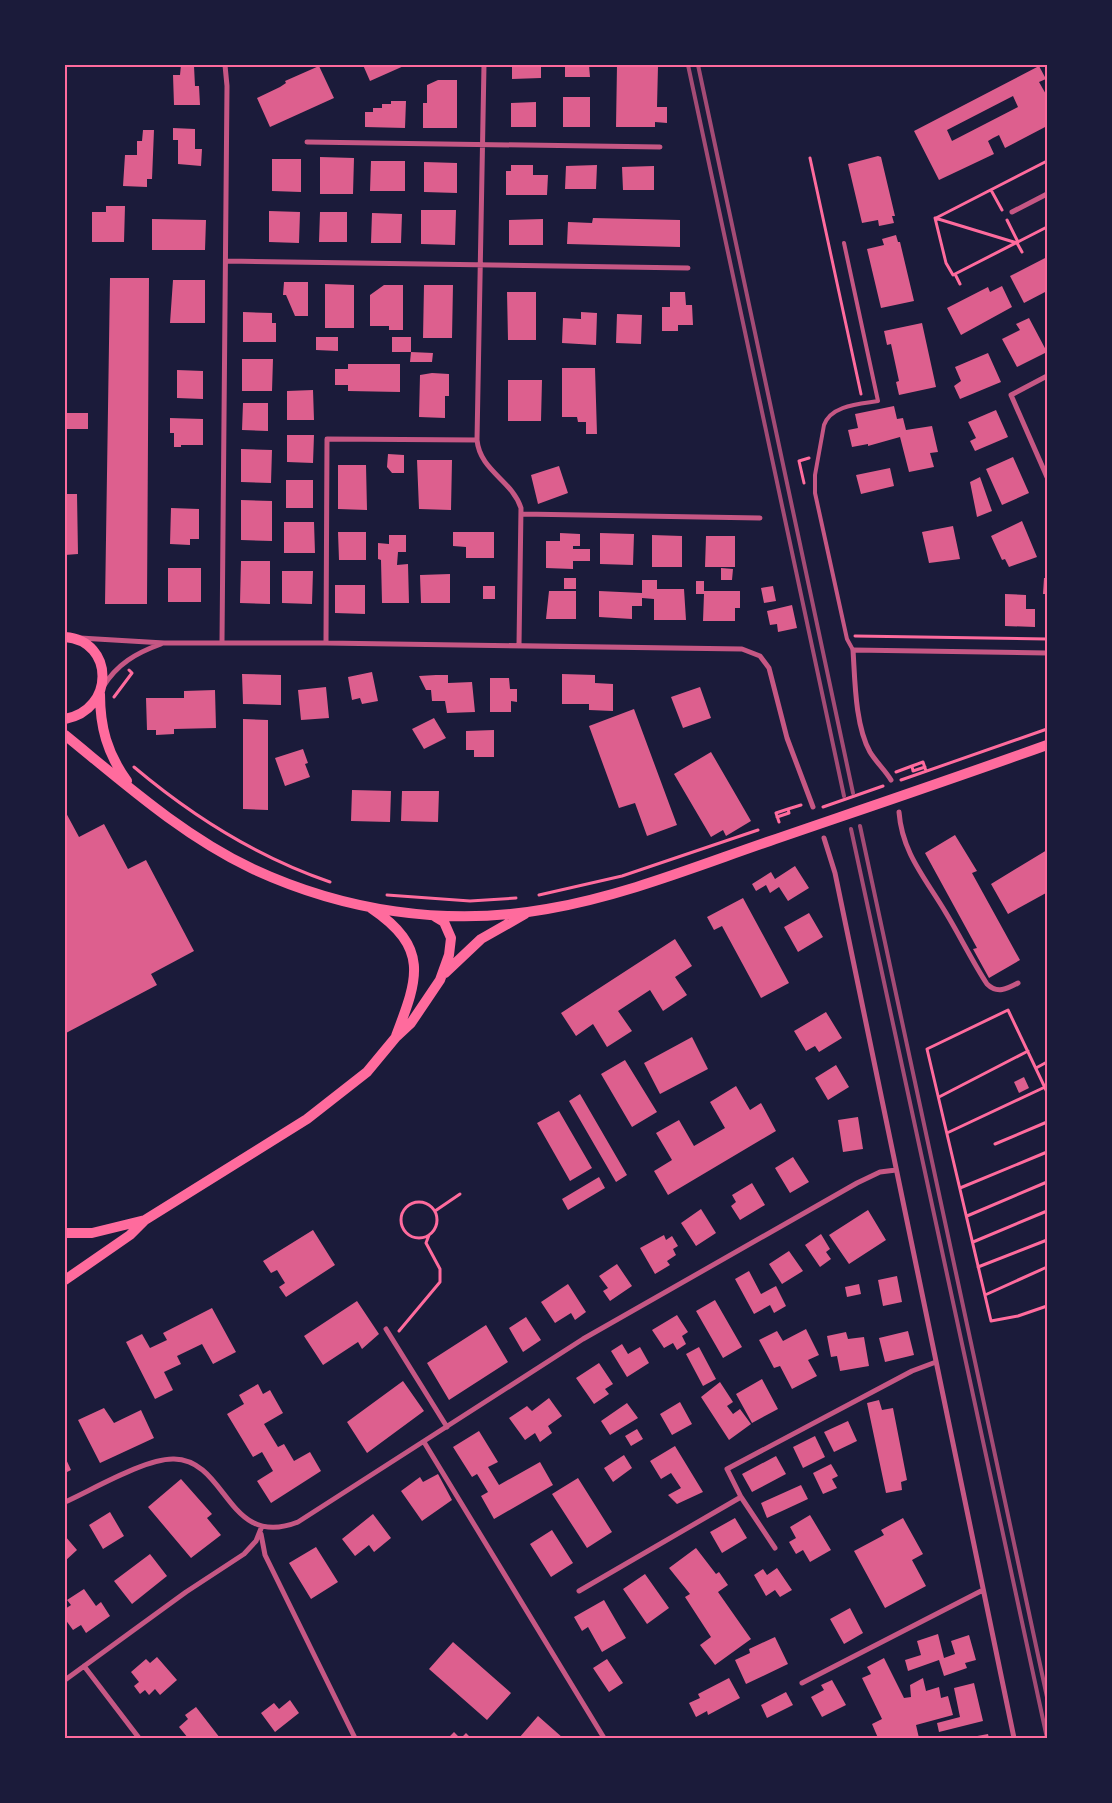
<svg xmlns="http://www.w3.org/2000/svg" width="1112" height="1803" font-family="Jost,sans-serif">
<rect width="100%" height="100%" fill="#1b1b3a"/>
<path fill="#dd5f8e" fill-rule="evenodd" d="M181,65L194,66L195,86H199L200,105H174L173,75H180Z
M363,65H406L370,81Z
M512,65H541V78L512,79Z
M565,65H589L590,77H565Z
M617,65L658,66L657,107H667V123L655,122V127H616Z
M319,66L334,98L270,127L257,98L280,87L286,83L285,81Z
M1039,66L1046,79L1039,82L1047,96V126L1005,148L999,135L993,138L988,141L994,154L939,180L914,131ZM1013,96L1018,107L952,141L947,130Z
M438,80H457V128H423V103H427V85Z
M563,97H590V127H563Z
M391,101H406L405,128L365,127V112H373V108H382V104H391Z
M536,102V127H511V103Z
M173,128L195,129V149H202L201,166L178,164V140H173Z
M143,130H154L152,179H147V187L123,186L125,155H137V141H142Z
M878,156L881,157L895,216H892L894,223L879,226L878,220L862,223L848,164Z
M320,157L354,158L353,194H320Z
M272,159H301V192L272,191Z
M371,161H405V191H370Z
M424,162L457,163V193L424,192Z
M511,165H533V175H548L547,195H506V171H511Z
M597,165L596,189H565L566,166Z
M654,166V190H623L622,167Z
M106,206H125L124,242H92V212H106Z
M421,210H456L455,245L421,244Z
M269,211L300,212L299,243L269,242Z
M320,212H347V242H319Z
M372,213L402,214L401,243H371Z
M593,218L680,220V247L567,244L568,222L592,223Z
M152,219L206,220L205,250H152Z
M543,219V245H509V220Z
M896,235L898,242H900L914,301L881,308L867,249L884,245L882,239Z
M1047,257V291L1024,303L1010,276Z
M110,278H149L147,604H105Z
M173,280H205V323H170Z
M284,282H308V316H295L286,295H283Z
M325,284L354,285V328H325Z
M384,285H403V330H389V326H370V295Z
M424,285H453L452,338H423Z
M1002,286L1012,307L961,335L947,308L988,287L990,292Z
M507,292H536V340H508Z
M670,292H685L686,305H692L693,325H678V331H662V307H670Z
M243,312L272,313V323H276V342H243Z
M581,312L597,313L596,345L562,343L563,318L581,319Z
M617,314L642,315L641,344L616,343Z
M1029,318L1047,352L1017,367L1002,339L1020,330L1016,324Z
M922,323L936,387L899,395L896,382L899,381L891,344L887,345L884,331Z
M316,337H338V351L316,350Z
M392,337H411V352H392Z
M411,352L433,353L432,362H410Z
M988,353L1001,382L960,399L954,386L961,381L955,367Z
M242,359H273L272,391H242Z
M348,364H400V392L348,391V385H335V369H348Z
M562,368H595L597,434H586V422H578L577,417H562Z
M177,370L203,371V399L177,398Z
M432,373L449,374V396H445V418L419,417L420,375Z
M508,380H542L541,421H508Z
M313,390L314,420H287V391Z
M243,403H268V431L242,430Z
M894,406L897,419L903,418L906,430L932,426L938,452L930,453L934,467L909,472L900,437L868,446V444L852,447L848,430L858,428L855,414Z
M996,410L1008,437L975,451L970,441L976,438L968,422Z
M65,413H88V429H65Z
M170,418L203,419V445H181V447H174V433H170Z
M287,435H314L313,463L287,462Z
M241,449L272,450L271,483L241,482Z
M388,454L404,455V473H392L387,467Z
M1013,457L1029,493L1002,505L986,469Z
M417,460H452L451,510L419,509Z
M338,465H366L367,510L338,509Z
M559,466L568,493L538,504L531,475Z
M890,468L894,486L861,494L856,475Z
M980,477L992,511L977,517L970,482Z
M286,480H313V508H286Z
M65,494H77L78,554L65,555Z
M241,500L272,501V541L241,540Z
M171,508L199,509V539H190V545L170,544Z
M1022,521L1037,557L1009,567L1005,559L1002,560L991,536Z
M284,522H314L315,553H284Z
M953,526L960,559L929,563L922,532Z
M338,532H366V560H339Z
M453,532H494V558H466V547L453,546Z
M560,533L580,534V546H573V549H590V561H573V569L546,568V541H560Z
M600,533L634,534L633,565L600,564Z
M389,535H406V552H398L397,565L408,564L409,603H382L381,560L378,559V543L389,544Z
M652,535L682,536V567H652Z
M706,536H735V567H705Z
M241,561H270V604L240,603Z
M168,568H201V602H168Z
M721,568L733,569L732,580H721Z
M282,571H313L312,604L282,603Z
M450,574V603H421L420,575Z
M564,578H576V589H564Z
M1044,578H1047V594H1043Z
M642,580H657V589H684L686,620H654V599L642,598V606H632V619L599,617V591L642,593Z
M696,581H704V591H740V608H735V621H703L704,594H696Z
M335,585H365V614L335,613Z
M483,586H495V599H483Z
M773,586L776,601L764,603L761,588Z
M549,591H576V619H546Z
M1005,594L1026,595V609H1035V627L1005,626Z
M792,605L797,628L778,632L777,624L770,625L767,611Z
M372,672L378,701L362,704L360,698L352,700L348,677Z
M242,674L281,675V705L243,704Z
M562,674L595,675V683L613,684V711L589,710V704H562Z
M436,675H448V683L472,682L475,712L447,713L445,701H432L431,690H426L419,676Z
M490,678H509L510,689H517V702L511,701V712H490Z
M326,687L329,718L301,720L298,690Z
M700,687L711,718L683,728L671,697Z
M215,690L216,728L174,729V734L156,735V730H147L146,698H184V691Z
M634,709L677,825L647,836L635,803L619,808L589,726Z
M434,718L446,738L424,749L412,729Z
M243,719L268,720V810L243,809Z
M494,730V757H474V750H466V731Z
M303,749L308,763L305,764L310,777L285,786L275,758Z
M711,752L751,821L726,836L723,830L711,837L674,774Z
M352,790L391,791L390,822L351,821Z
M402,791H439L438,822L401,821Z
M65,811L79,837L104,824L128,869L146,860L194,951L151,974L157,985L66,1033Z
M955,835L977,871L972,873L1020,960L989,978L973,949L977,948L925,853Z
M1047,850V895L1046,893L1008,914L991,884Z
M795,866L809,888L788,901L779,887L770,893L766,885L756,891L752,884L771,872L775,879Z
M743,898L789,983L761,998L722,926L714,930L707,917Z
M809,913L823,937L798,952L784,927Z
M675,939L692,966L675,977L687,995L663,1011L650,990L618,1011L632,1031L607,1047L593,1024L576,1036L561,1013Z
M826,1012L842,1038L819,1052L815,1046L806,1051L794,1031Z
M692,1037L708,1069L660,1094L644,1063Z
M625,1060L657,1112L632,1127L601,1074Z
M836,1065L849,1087L828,1100L815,1078Z
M1024,1077L1029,1088L1019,1093L1014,1082Z
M736,1086L750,1110L761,1103L776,1131L668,1195L654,1171L672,1160L656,1133L679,1120L694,1146L706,1139L725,1128L710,1102Z
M580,1094L627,1175L616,1182L569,1101Z
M559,1111L592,1168L570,1181L537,1123Z
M858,1117L863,1149L843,1152L838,1120Z
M793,1157L809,1182L790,1193L775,1168Z
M599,1177L605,1188L568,1210L562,1199Z
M752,1183L765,1205L740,1220L731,1206L736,1202L732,1195Z
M701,1209L716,1233L696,1246L681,1223Z
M868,1210L886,1240L849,1264L829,1235Z
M313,1230L335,1265L286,1297L279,1287L285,1283L277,1270L271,1273L263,1261Z
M821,1234L830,1249L826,1252L831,1259L820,1267L805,1245Z
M664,1235L666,1240L672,1236L678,1246L673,1249L676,1255L667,1261L670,1265L655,1274L640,1248Z
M789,1251L803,1271L782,1284L769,1264Z
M617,1264L632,1286L610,1301L603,1291L608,1288L599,1276Z
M749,1271L761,1294L776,1286L786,1306L774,1313L770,1305L754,1314L735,1279Z
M897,1276L902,1302L883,1306L878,1280Z
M568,1284L586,1312L575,1320L571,1313L555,1323L541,1302Z
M859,1284L861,1294L847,1297L845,1287Z
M715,1300L742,1347L723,1358L696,1311Z
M357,1301L379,1334L362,1349L358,1342L323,1365L304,1336Z
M212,1308L236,1352L213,1364L202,1344L177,1356L181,1364L164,1372L173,1390L155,1399L126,1342L142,1334L150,1348L167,1340L163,1333Z
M677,1315L688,1332L682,1336L686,1344L677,1350L673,1343L664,1348L652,1330Z
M526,1317L541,1340L523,1352L509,1328Z
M486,1325L508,1362L449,1400L427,1363Z
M806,1329L819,1355L808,1360L817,1376L792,1389L780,1366L774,1368L759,1340L777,1331L783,1341Z
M908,1331L914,1355L885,1362L879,1338Z
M846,1332L848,1339L864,1337L869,1366L840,1371L837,1356L831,1357L827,1336Z
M622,1344L628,1354L640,1347L649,1363L627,1377L611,1351Z
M699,1347L716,1379L703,1386L686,1354Z
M599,1363L613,1384L605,1389L609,1394L594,1404L576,1378Z
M762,1379L778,1409L752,1423L736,1394Z
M403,1381L424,1411L367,1453L347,1422Z
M720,1382L733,1402L727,1406L733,1414L740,1409L751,1424L729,1440L701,1397Z
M258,1384L263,1394L270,1390L283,1413L264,1424L278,1447L284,1444L294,1461L310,1452L321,1471L271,1503L257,1481L273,1471L262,1452L253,1457L227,1414L244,1404L239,1395Z
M549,1398L562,1416L548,1426L552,1433L540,1442L535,1433L525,1440L509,1418L527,1406L532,1411Z
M879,1400L882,1410L893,1408L907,1480L901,1482L902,1490L886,1493L867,1403Z
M680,1402L692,1424L672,1435L660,1414Z
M627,1403L638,1418L610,1435L601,1421Z
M104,1408L114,1423L141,1410L154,1438L100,1463L78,1420Z
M848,1421L857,1441L834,1452L824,1432Z
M637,1429L643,1439L631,1446L625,1436Z
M479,1431L498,1462L488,1467L499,1485L540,1462L553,1485L494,1519L481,1496L488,1492L477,1474L472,1477L453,1447Z
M815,1436L825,1457L803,1468L793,1447Z
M675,1446L703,1492L677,1504L668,1495L681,1488L671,1473L661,1479L650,1461Z
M624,1455L632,1468L613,1482L604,1468Z
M776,1456L786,1474L752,1492L742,1474Z
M65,1457L71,1470L65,1473Z
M831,1464L838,1476L832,1479L837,1488L823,1494L813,1473Z
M438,1474L452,1500L422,1521L401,1491L420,1477L423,1482Z
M578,1478L612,1532L587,1548L552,1494Z
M181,1479L212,1514L207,1518L221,1535L191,1558L148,1507Z
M801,1485L808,1499L767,1518L761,1503Z
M110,1512L124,1536L103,1549L89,1525Z
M373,1514L391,1538L374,1552L369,1545L355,1556L342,1539Z
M810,1515L831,1550L810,1562L803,1550L796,1554L789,1542L796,1538L790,1527Z
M735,1518L747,1538L722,1553L710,1532Z
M903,1518L923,1554L912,1560L926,1586L885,1608L854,1551L884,1535L881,1530Z
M552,1530L573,1563L551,1577L530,1544Z
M65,1536L77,1550L65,1561Z
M316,1547L338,1582L311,1599L289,1563Z
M696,1548L716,1574L719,1572L728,1585L718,1592L751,1639L715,1665L700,1645L711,1637L685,1597L690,1594L669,1568Z
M150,1554L167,1576L132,1604L114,1581Z
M777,1568L792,1590L780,1597L775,1590L766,1596L754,1575L763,1569L767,1575Z
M645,1574L669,1608L647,1624L623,1589Z
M84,1589L96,1606L101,1602L110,1616L86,1633L81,1625L73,1630L65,1619V1609L71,1605L67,1600Z
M604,1600L626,1638L602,1652L588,1627L582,1631L574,1617Z
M850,1608L863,1633L844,1644L830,1619Z
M938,1634L944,1658L955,1654L951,1641L969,1635L976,1660L965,1663L967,1668L944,1676L939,1660L908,1671L905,1660L921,1655L917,1641Z
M775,1637L788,1664L746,1684L735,1660L750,1653L749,1649Z
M453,1642L511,1693L487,1720L429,1669Z
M157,1657L177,1680L160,1695L155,1689L149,1695L145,1690L140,1694L134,1686L139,1682L131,1672L146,1659L150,1663Z
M884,1658L904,1698L911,1697L910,1685L923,1678L926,1691L939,1687L941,1698L948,1696L953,1715L916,1725L919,1738H878L872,1724L882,1719L862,1678L871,1674L867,1667Z
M607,1659L623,1683L609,1692L593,1668Z
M729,1678L740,1698L708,1715L707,1711L696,1717L689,1703L700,1698L698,1694Z
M832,1680L846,1705L822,1717L811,1697L824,1690L821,1685Z
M974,1683L983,1721L939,1732L937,1723L960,1717L954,1688Z
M786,1692L793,1705L767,1718L761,1705Z
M290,1700L299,1713L275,1732L261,1713L274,1703L279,1709Z
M196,1707L220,1738H188L179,1727L188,1719L185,1715Z
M538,1716L563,1738H519Z
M454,1732L460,1738H448Z
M466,1733L471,1738H461Z
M988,1734L989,1738H972V1737Z"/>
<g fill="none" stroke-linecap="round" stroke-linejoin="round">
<path stroke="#ff6b9d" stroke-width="3" d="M810,158L861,394
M991,190L1002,210
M936,218L1047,161
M1007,220L1018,242
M1022,252L1017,243L935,218L946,263L953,275L1047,227
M955,274L960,284
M804,483L799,461L809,458
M855,636L1047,639
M114,697L132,673L129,670
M134,767C192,816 257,857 330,882
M925,767L913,771L912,766L923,762L926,771
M896,772L912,766
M901,780L1047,729
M823,807L883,786
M788,809L801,805
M777,817L789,813L788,809L776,813L779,822
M387,895L470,901L516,898
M539,895L622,876L758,830
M1036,1068L1047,1062
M1047,1092L1008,1010L927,1049L991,1321L1018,1316L1047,1306
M939,1097L1028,1051
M947,1133L1045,1087
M995,1144L1047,1122
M960,1188L1047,1152
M401 1220a18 18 0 1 1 36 0a18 18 0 1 1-36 0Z
M435,1211L460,1194
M967,1216L1047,1182
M973,1242L1047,1211
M978,1267L1047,1240
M985,1295L1047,1267
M399,1331L440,1282V1269L426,1243L429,1235"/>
<path stroke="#c65784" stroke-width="4" d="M844,243L878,401C860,404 831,405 824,425L815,475V493L847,639L853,650"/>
<path stroke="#c65784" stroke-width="5" d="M484,65L477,440C480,471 512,480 521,508L519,645
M307,142L660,147
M1012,212L1047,194
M227,261L688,268
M1047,376L1011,395L1047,477
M522,514L760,518
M80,638L164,643H326L742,649L760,656L769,668L787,738L813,807
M222,642L227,86L225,65
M326,643L327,439L477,440
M103,687C117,664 136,653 161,644
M891,780C885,770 876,762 870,752C855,725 855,680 853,650L1047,653
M899,812C902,853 926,879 946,913C960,936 972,961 987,984C997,994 1007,989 1018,983
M824,838L835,873L1014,1738
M386,1329L447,1427
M424,1442L604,1738
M741,1497L775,1548
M65,1502C92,1490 146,1458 174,1459C228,1460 227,1550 298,1522L583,1339L857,1183L880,1172L896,1170
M261,1534L265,1555L355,1738
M579,1591L741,1497L727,1469L912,1371L936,1362
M84,1666L139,1738
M65,1680L186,1592L244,1554L256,1541L262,1526
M802,1683L983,1590"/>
<path stroke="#ff6b9d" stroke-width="10" d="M65,637C115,641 115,710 65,719
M100,694C100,727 107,753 127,781
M65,735C124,783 182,835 251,868C343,911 446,927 547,909C623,896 697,866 770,841C863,809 955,778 1047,745
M371,908C430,948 418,978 396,1036
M445,973L481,939L525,914
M65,1233H92L145,1220
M65,1280L130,1235L145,1220L307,1119L367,1072L396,1037L411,1023L440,980L449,955L451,938L444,922L434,916"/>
<path stroke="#a44b75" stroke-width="4" d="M688,65L844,796
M698,65L853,793
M860,826L1047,1697
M851,829L1047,1738"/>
</g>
<rect width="1112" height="1803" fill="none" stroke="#1b1b3a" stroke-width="132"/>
<rect x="66" y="66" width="980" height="1671" fill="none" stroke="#ff6b9d" stroke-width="2"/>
</svg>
